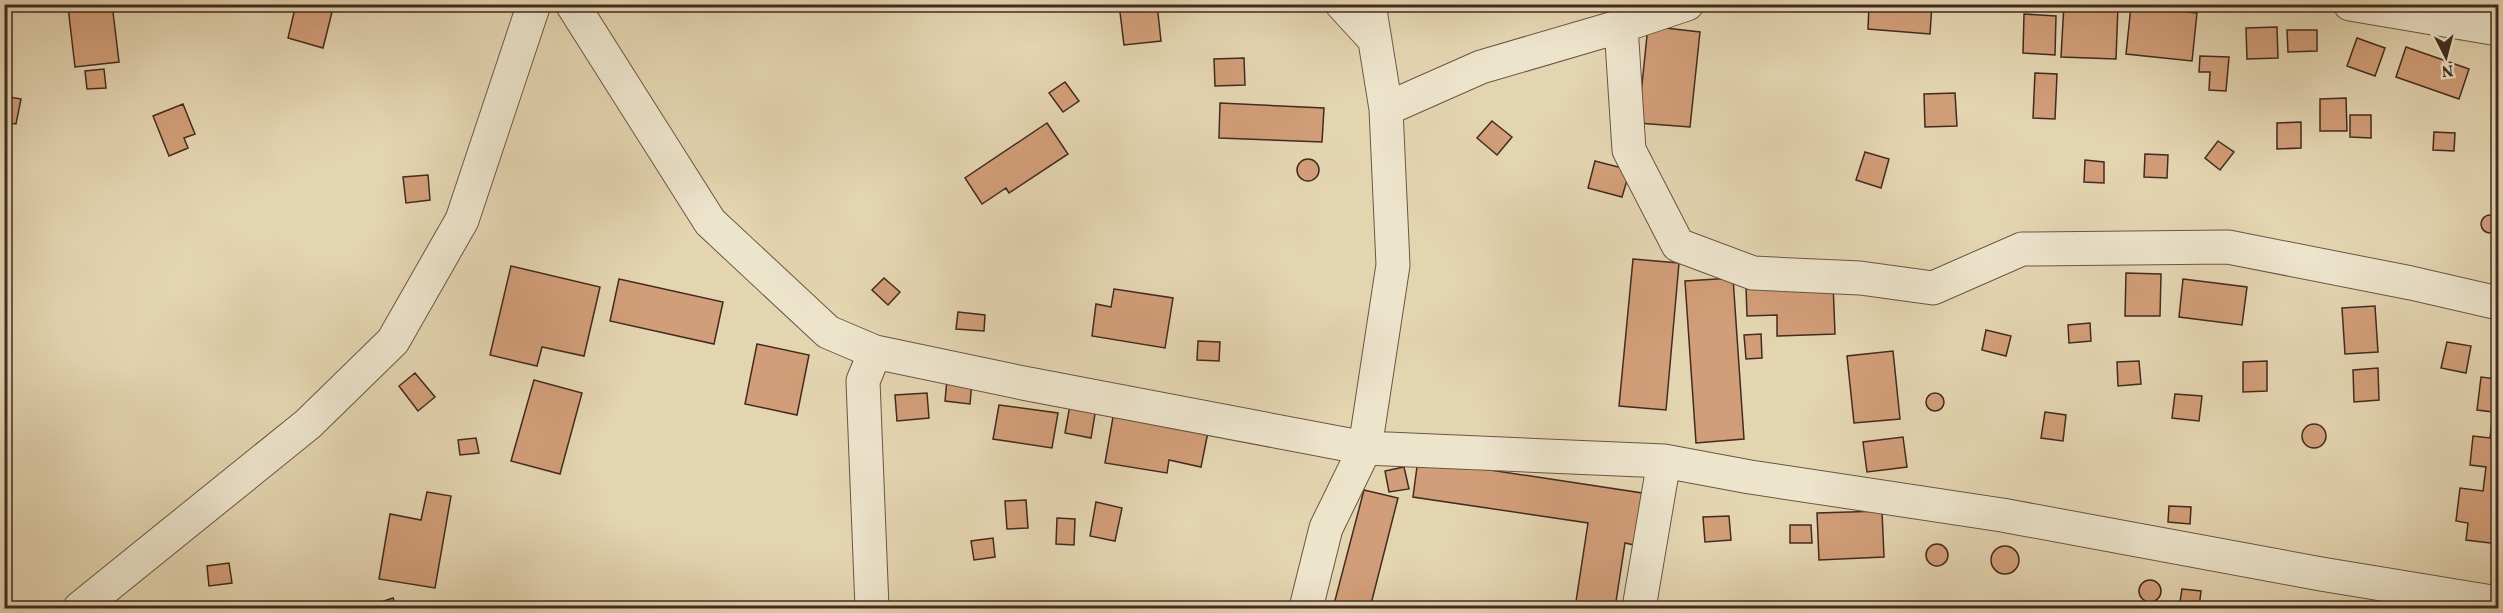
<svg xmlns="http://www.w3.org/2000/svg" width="2503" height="613" font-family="Vollkorn,serif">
<rect width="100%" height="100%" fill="#e4d5b1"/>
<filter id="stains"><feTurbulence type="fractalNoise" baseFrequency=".00333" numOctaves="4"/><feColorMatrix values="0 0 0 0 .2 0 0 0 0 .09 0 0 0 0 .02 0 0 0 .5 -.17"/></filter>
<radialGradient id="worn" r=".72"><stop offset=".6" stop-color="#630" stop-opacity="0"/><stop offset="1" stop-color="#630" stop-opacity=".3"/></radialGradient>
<path fill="#d29e79" stroke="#422b20" stroke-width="1.5" d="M91,4H112L119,62L75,67L68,7Z
M296,4H318L333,8L323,48L288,38Z
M1119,4H1157L1161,41L1124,45Z
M1869,4H1932L1930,34L1868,29Z
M2064,4L2118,6L2116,59L2061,57Z
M2131,6L2197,13L2192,61L2126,54Z
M2024,14L2056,16L2055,55L2023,53Z
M1648,26L1700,32L1690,127L1638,123Z
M2277,27L2278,58L2247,59L2246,28Z
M2287,30H2317V51L2288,52Z
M2357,38L2385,48L2375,76L2347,66Z
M2406,47L2469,69L2459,99L2396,77Z
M2200,56L2229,57L2226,91L2209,90L2210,72H2199Z
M1244,58L1245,85L1215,86L1214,59Z
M104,69L106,88L87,89L85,71Z
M2035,73L2057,74L2055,119L2033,118Z
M1065,82L1079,101L1063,112L1049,93Z
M1955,93L1957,126L1925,127L1924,94Z
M4,96L21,99L16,124L4,122Z
M2346,98L2347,131H2320V99Z
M1220,103L1324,108L1322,142L1219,138Z
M183,104L195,134L184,138L188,148L169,156L153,116Z
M2350,115H2371V138L2350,137Z
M1492,121L1512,137L1497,155L1477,138Z
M2301,122V148L2277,149V123Z
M1047,123L1068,154L1009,193L1006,188L982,204L965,178Z
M2434,132L2455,133L2454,151L2433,150Z
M2218,141L2234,152L2220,170L2205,158Z
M1865,152L1889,159L1881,188L1856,180Z
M2145,154L2168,155L2167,178L2144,177Z
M1297 170a11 11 0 1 1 22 0a11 11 0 1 1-22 0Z
M2085,160L2104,162V183L2084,182Z
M1595,161L1630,170L1622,197L1588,188Z
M428,175L430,200L406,203L403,177Z
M2481 224a9 9 0 1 1 18 0a9 9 0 1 1-18 0Z
M1633,259L1679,263L1666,410L1619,406Z
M511,266L600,287L584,356L542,347L537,366L490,355Z
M2126,273L2161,274L2160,316H2125Z
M884,278L900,292L888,305L872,290Z
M1733,278L1744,439L1696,443L1685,281Z
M619,279L723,302L714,344L610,321Z
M2183,279L2247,287L2242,325L2179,317Z
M1833,283L1835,334L1777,336V315L1747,316L1746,286Z
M1114,289L1173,298L1165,348L1092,336L1096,304L1111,307Z
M2375,306L2378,352L2345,354L2342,308Z
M958,312L985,315L984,331L956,329Z
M2090,323L2091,341L2069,343L2068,325Z
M1986,330L2011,336L2006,356L1982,350Z
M1761,334L1762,358L1746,359L1744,335Z
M1198,341L1220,342L1219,361L1197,360Z
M2447,342L2471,346L2466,373L2441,368Z
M757,344L809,355L797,415L745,404Z
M1893,351L1900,419L1854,423L1847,356Z
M2139,361L2141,384L2118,386L2117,362Z
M2267,361V391L2243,392V362Z
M2378,368L2379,400L2354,402L2353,370Z
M2498,368V544L2466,540L2468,523L2456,521L2460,488L2483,491L2486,467L2470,465L2473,436L2490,438L2493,412L2477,410L2481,377L2497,379Z
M415,373L435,397L418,411L399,386Z
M947,379L972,381L970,404L945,401Z
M534,380L582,393L560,474L511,461Z
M1926 402a9 9 0 1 1 18 0a9 9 0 1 1-18 0Z
M927,393L929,418L897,421L895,395Z
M2175,394L2202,396L2199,421L2172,418Z
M999,405L1058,413L1052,448L993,439Z
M1070,405L1096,408L1091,438L1065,433Z
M1114,411L1209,427L1201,467L1169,460L1167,473L1105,463Z
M2045,412L2066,415L2063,441L2041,438Z
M2302 436a12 12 0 1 1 24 0a12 12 0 1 1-24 0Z
M1903,437L1907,467L1867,472L1863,442Z
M476,438L479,453L460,455L458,440Z
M1418,459L1642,493L1634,545L1625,543L1615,608H1575L1588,523L1413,497Z
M1404,467L1409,489L1389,492L1385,471Z
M1364,490L1398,498L1370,608H1333Z
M427,492L451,496L435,588L379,579L390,514L421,520Z
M1026,500L1028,528L1007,529L1005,501Z
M1096,502L1122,508L1115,541L1090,536Z
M2169,506L2191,507L2190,524L2168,522Z
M1882,511L1884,557L1819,560L1817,513Z
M1729,516L1731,540L1705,542L1703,517Z
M1057,518L1075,519L1074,545L1056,544Z
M1790,525H1811L1812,543H1790Z
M993,538L995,557L974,560L971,541Z
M1926 555a11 11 0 1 1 22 0a11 11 0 1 1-22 0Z
M1991 560a14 14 0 1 1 28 0a14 14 0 1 1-28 0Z
M229,563L232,583L209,586L207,566Z
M2139 591a11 11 0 1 1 22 0a11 11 0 1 1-22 0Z
M2182,589L2201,591L2199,608H2179Z
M393,598L397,608H376L375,604Z
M2277,603L2307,608H2276Z"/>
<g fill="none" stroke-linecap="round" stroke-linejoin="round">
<defs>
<path id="minor" d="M572,4L710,222L828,332L875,352L863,381L872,608
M1342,4L1375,40
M2350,4L2498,29
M1621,26L1629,150L1678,245L1753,273L1860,278L1933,288L2022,249L2228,247L2411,283L2498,303
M1386,109L1481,67L1621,26L1687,4
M875,352L1023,383L1365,448L1664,461L1750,477L2002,515L2321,574L2498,603
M80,608L308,424L393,341L462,220L534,4
M1306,608L1326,528L1365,448L1393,265L1386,109L1369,4
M1639,608L1664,461"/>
</defs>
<use href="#minor" stroke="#6a5644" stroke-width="35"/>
<use href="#minor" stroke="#ede4cc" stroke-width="33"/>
</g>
<rect width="2503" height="613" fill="none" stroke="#e4d5b1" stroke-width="24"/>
<rect x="6" y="6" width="2491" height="601" fill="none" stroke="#422b20" stroke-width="3"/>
<rect x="12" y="12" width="2479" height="589" fill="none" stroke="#422b20" stroke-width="1.5"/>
<g transform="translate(2446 57) rotate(174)" stroke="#ede4cc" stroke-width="4.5" paint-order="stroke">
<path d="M0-4.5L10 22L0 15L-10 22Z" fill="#422b20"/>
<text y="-9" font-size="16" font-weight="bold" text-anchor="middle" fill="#422b20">N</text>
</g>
<rect width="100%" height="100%" filter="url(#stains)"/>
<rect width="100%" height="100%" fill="url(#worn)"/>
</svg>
